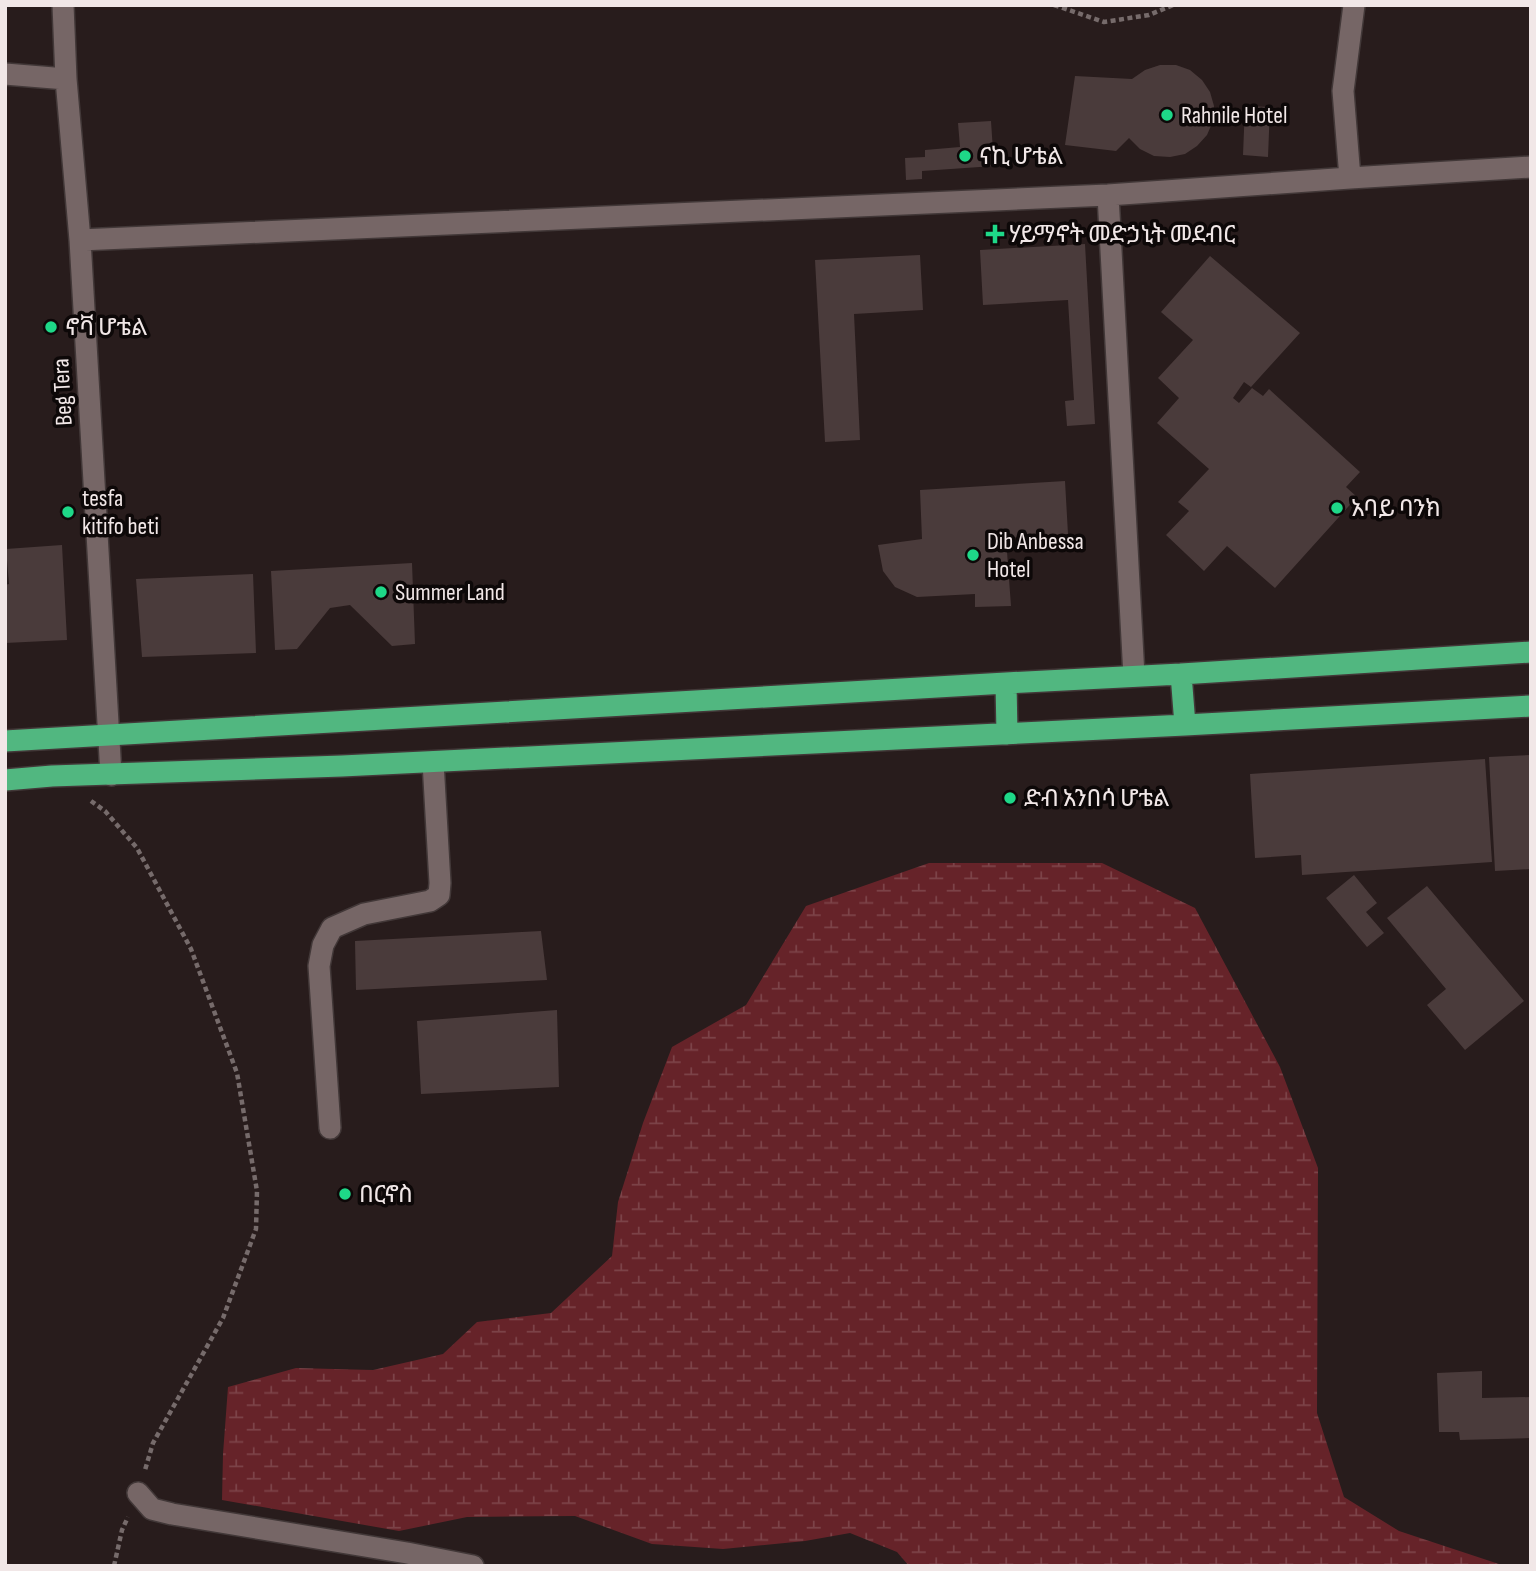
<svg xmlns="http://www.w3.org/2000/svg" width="1536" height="1571" font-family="'Sofia Sans Condensed','Noto Sans Ethiopic',sans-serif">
<defs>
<pattern id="wetland-marsh" width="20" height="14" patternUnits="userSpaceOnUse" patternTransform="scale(1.75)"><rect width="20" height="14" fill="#662329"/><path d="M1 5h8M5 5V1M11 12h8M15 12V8" fill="none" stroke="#7c4348"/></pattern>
</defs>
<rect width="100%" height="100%" fill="#281c1c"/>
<path fill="url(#wetland-marsh)" d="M929,863H1102L1195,908L1280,1067L1318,1168L1317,1413L1344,1497L1399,1531L1505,1566H909L897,1552L850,1533L805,1541L723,1549L652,1544L575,1516L467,1517L399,1531L222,1500L223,1454L228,1387L296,1368L373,1370L443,1354L477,1322L551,1313L612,1256L618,1202L643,1123L672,1047L746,1005L806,906Z"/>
<path fill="#4a3b3b" d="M1160,65H1176L1190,70L1202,80L1210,92L1214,106L1213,121L1207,135L1197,146L1185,154L1170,157L1154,156L1140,149L1129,138L1116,151L1065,145L1075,76L1132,79L1145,70Z
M1245,106L1270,107L1268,157L1243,155Z
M991,121L994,166L922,171V179L906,180L905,158L925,157V150L960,147L958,123Z
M1085,244L1095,424L1067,426L1065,401L1074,400L1068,300L983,305L980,250Z
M920,255L923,310L854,314L860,440L825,442L815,260Z
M1210,256L1300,333L1251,387L1244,382L1233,398L1239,403L1252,388L1263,396L1269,389L1360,472L1346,487L1357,497L1275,588L1227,546L1204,571L1166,535L1189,511L1178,502L1209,469L1157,423L1179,398L1158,378L1193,340L1161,312Z
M1065,481L1068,534L1006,538L1011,606L975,607V594L917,597L895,587L883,571L878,545L922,539L920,490Z
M62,545L67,640L5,643V585L9,584L6,549Z
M412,563L415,644L392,646L350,605L330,608L297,649L275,650L271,571Z
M253,574L256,653L142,657L136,579Z
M1531,755V869L1495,871L1489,757Z
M1485,759L1492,862L1302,875L1301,855L1255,858L1250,774Z
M1354,875L1377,903L1366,912L1384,933L1367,947L1326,898Z
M1427,886L1524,1001L1465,1050L1427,1005L1446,989L1387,918Z
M541,931L547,980L356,990L355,941Z
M557,1010L559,1087L421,1094L417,1021Z
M1482,1371V1398L1531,1397V1438L1460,1440L1459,1432H1439L1437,1373Z"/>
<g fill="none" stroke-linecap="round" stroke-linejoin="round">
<defs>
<path id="minor" d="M63,5L66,79L80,240L111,775
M5,74L66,79
M1350,178L1343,91L1354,5
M1108,195L1134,676
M80,240L1108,195L1350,178L1531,167
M330,1128L319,966L323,945L332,928L364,914L430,901L439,895L440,883L433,762
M138,1493L152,1509L172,1514L407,1553L473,1566"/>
<path id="highway" d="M1181,674L1185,725
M1006,683L1007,734
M5,741L1006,683L1181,674L1531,652
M5,780L52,776L342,766L1185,725L1531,706"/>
</defs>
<use href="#minor" stroke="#423838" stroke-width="24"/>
<use href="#highway" stroke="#423838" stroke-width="24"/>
<path stroke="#766b6b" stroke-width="4.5" stroke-dasharray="5 3.5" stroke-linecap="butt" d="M1054,5L1104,22L1149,15L1173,5
M91,801L105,811L137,848L191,949L237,1073L257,1191L256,1229L223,1318L153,1443L145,1470
M114,1566L122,1530L128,1517"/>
<use href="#minor" stroke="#766666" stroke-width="21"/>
<use href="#highway" stroke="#51b780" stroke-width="21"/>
</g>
<g fill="#1ed888" stroke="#0d0808" stroke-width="2.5">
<circle cx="1167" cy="115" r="7"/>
<circle cx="965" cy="156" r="7"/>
<path d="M991.5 223.5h7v7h7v7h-7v7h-7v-7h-7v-7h7z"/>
<circle cx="51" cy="327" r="7"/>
<circle cx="1337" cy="508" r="7"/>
<circle cx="68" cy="512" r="7"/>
<circle cx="973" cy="555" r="7"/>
<circle cx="381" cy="592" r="7"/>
<circle cx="1010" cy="798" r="7"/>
<circle cx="345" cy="1194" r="7"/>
</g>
<g text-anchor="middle" stroke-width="7" stroke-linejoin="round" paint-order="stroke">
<g font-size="24" fill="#f1e7e7" stroke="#0d0808" text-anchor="start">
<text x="1181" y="123">Rahnile Hotel</text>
<text x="979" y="164">ናኪ ሆቴል</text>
<text x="1009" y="242">ሃይማኖት መድኃኒት መደብር</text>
<text x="65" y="335">ኖቫ ሆቴል</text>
<text x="82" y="506">tesfa<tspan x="82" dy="28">kitifo beti</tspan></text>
<text x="1351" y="516">አባይ ባንክ</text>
<text x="987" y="549">Dib Anbessa<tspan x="987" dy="28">Hotel</tspan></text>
<text x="395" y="600">Summer Land</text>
<text x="1024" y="806">ድብ አንበሳ ሆቴል</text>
<text x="359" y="1202">በርኖስ</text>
</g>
<g font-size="24" fill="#f1e7e7" stroke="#0d0808">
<text transform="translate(62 392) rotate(-93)" y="8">Beg Tera</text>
</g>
</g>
<rect width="1536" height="1571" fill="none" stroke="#f1e7e7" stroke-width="14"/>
</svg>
